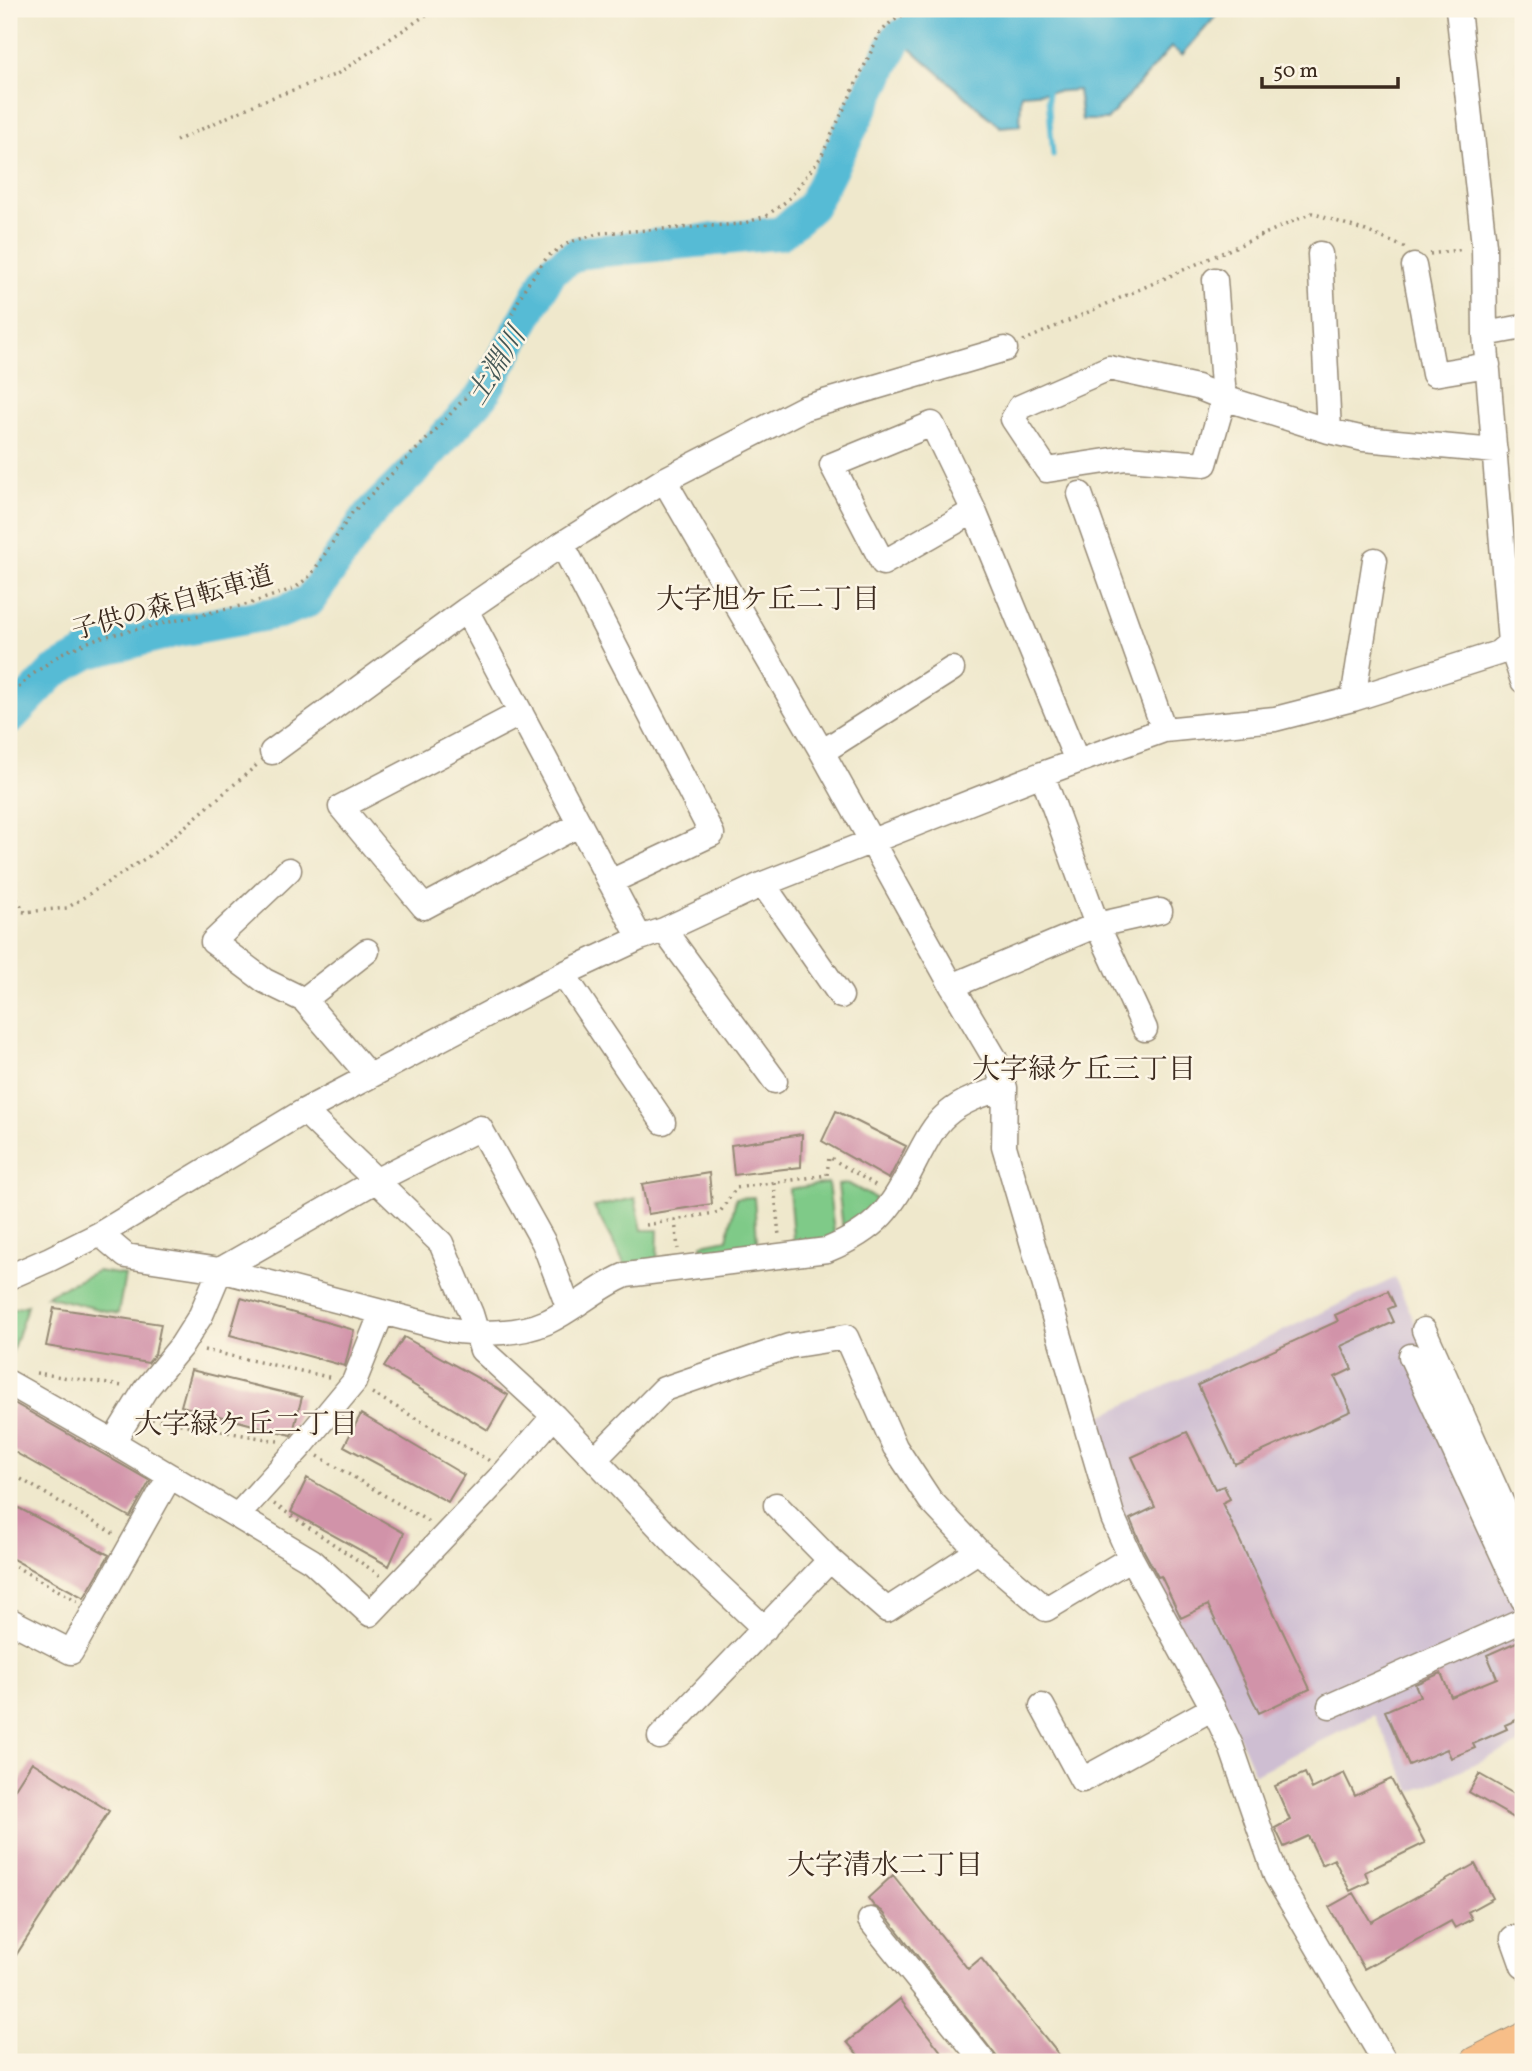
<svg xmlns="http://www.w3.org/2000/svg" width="1532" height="2071" font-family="Vollkorn,'Noto Serif JP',serif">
<rect width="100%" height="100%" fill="#fcf5e5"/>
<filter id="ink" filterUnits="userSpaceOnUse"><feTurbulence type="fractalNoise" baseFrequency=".0143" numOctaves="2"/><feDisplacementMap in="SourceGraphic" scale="14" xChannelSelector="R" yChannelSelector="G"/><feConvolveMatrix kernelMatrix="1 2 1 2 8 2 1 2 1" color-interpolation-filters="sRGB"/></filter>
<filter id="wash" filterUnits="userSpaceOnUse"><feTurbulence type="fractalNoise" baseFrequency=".00686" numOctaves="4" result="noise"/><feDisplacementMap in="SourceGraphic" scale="28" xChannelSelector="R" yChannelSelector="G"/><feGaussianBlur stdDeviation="1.57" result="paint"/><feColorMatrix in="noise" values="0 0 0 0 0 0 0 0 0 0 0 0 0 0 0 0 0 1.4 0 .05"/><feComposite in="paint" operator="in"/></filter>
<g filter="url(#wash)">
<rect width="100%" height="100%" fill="#efe8cc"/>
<path fill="#cebed2" d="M1395,1278L1523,1565V1742L1412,1792L1374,1715L1255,1774L1241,1742L1125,1524L1095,1419Z"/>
<path fill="#7fca88" stroke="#5d7a53" stroke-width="2" d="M828,1183L835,1240L794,1250L789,1189Z
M849,1184L884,1203L844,1238L838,1185Z
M754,1197L758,1255L703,1263L702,1244L727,1239L736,1198Z
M635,1198L642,1230H658L657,1264L626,1267L594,1207Z
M97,1271L125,1275L118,1314L46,1296Z
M28,1305L9,1360V1310Z"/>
<path fill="#57bbd5" stroke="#49727a" stroke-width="2" d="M968,9H1222L1182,55L1171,47L1107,120H1082L1078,90L1021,94L1020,125L1000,127L909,47Z"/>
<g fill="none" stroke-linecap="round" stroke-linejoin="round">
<path stroke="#57bbd5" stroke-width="5" d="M1047,86L1053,155"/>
<path stroke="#57bbd5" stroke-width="33" d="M9,719L54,672L88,653L176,631L281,612L309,601L368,516L417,467L483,395L551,271L578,253L781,233L812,206L897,38L946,9"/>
</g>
<g id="blocks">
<path fill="#d193a9" d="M836,1111L906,1146L889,1179L822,1141Z
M802,1134L801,1167L734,1175L731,1145Z
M709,1173L712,1204L648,1214L642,1184Z
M1388,1291L1395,1306L1388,1309L1394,1322L1341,1346L1352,1369L1335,1377L1351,1411L1235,1464L1198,1385L1338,1321L1335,1315Z
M241,1298L354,1330L345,1366L230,1335Z
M54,1308L161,1324L155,1354L148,1363L46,1346Z
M404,1337L508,1395L488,1430L384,1367Z
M191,1370L302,1397L293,1432L291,1435L181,1406Z
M14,1403L150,1481L130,1517L9,1449V1412Z
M361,1414L464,1475L448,1502L344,1446Z
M1187,1432L1215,1489L1224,1486L1230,1499L1222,1503L1310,1689L1259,1713L1208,1605L1181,1618L1161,1576L1158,1577L1144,1551L1130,1519L1155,1507L1132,1457Z
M307,1478L404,1533L389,1566L291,1512Z
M9,1503L109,1555L84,1598L9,1557Z
M1523,1639V1717L1505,1725L1507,1729L1473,1744L1475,1748L1451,1758L1447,1749L1409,1765L1385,1711L1420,1696L1415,1684L1441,1673L1451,1697L1497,1678L1487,1655Z
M32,1762L109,1811L9,1966V1798Z
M1305,1773L1312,1789L1344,1773L1355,1796L1391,1779L1425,1843L1365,1872L1369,1882L1350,1891L1334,1859L1322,1865L1308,1836L1284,1847L1277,1832L1275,1828L1290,1820L1275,1786Z
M1479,1774L1523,1799V1823L1469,1792Z
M1475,1864L1493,1898L1468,1912L1472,1919L1455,1928L1451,1921L1364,1969L1329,1907L1354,1893L1371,1922Z
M893,1875L968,1969L981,1958L1065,2062H1001L882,1911L874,1906L868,1898Z
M900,1999L949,2062H864L847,2042Z"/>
</g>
</g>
<g filter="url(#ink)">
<use href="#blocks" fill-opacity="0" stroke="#958975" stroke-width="2"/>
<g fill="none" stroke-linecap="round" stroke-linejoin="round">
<defs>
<path id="minor" d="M1458,9L1484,245L1485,334L1510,643L1523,681
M1320,254L1329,431
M1414,266L1434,374L1488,365
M1215,280L1224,398L1205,464L1126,458L1047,470L1013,419L1020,407L1109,368L1197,387L1224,398L1329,431L1364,439L1495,451
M1485,334L1523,327
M664,480L804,408L1005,349
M1080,494L1164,730
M974,511L883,563L832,465L932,424L974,511L1077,761
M562,544L712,834L610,882
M466,610L640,938
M1353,699L1375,560
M521,713L341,807L424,907L580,824
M272,752L466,610L562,544L664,480L822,752L952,986L994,1057L1005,1088L1004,1146L1113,1518L1131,1558L1213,1708L1231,1746L1276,1876L1385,2062
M822,752L952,669
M1042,774L1097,925L1145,1029
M289,870L213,942L265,981L304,1000L369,1076
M763,884L841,996
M664,930L775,1081
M563,974L663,1122
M952,986L1097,925L1160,911
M304,1000L367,951
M304,1111L441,1243L471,1314L482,1350L554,1416L678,1547L765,1629
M100,1234L126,1256L220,1270L451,1330C481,1334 518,1335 547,1322C575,1309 597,1287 626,1275L827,1250C878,1229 892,1208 916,1160C924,1145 933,1126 946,1115C963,1100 983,1094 1005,1088
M9,1277L50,1259L100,1234L304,1111L563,974L640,938L664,930L763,884L1042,774L1164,730L1275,719L1353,699L1498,653L1510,643
M1424,1330L1523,1550
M1411,1356L1523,1599
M9,1383L113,1442L312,1561L370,1614L507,1470L554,1416
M113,1442L145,1390L182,1345L201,1315L220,1270L377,1180L480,1128L544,1243L569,1309
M595,1459L664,1389L789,1346L846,1337L895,1447L930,1500L978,1551
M776,1505L830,1560
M237,1516L301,1446L354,1382L382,1312
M9,1620L71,1652L170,1476
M1042,1706L1082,1780L1213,1708
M1330,1706L1523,1620
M660,1737L830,1560L887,1610L978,1551L1046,1609L1131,1558
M870,1920L984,2062
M1513,1938L1523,1966"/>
<path id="major" d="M1475,2062L1523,2038"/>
</defs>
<use href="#minor" stroke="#958975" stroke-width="27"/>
<use href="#major" stroke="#958975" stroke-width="32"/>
<path stroke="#958975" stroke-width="3.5" stroke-dasharray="2 5" stroke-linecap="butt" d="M176,141L260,102L337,74L435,9
M1430,254L1464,249
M1023,341L1312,213L1366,231L1406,248
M9,698L29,677L62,653L98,638L249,604L295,588L311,575L352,513L433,433L473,389L488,365L524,289L548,256L570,242L601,233L742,224L766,216L788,200L821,157L880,33L891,22L914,9
M9,887L25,912
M9,910L25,912L67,908L154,853L258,764
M774,1183L779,1236
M675,1220L678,1249
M646,1225L720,1212L736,1188L827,1175L829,1157L877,1186
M204,1350L333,1378
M36,1373L122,1386
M372,1393L490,1461
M152,1419L278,1441
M318,1456L429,1522
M9,1472L114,1534
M274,1504L381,1576
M9,1563L77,1601"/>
<use href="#minor" stroke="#fff" stroke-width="24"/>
<use href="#major" stroke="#f7be88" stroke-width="30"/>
</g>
</g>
<g text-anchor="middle" stroke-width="5" stroke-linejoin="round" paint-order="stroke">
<g font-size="26" fill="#3b2a1e" stroke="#fcf5e5">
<text transform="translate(172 602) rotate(-16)" y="9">子供の森自転車道</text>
</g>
<g font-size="28" font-style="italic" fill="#435655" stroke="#fcf5e5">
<text transform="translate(495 365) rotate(-58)" y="10">土淵川</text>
</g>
<g font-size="28" fill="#3b2a1e" stroke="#fcf5e5">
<text x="768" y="608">大字旭ケ丘二丁目</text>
<text x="1084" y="1078">大字緑ケ丘三丁目</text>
<text x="246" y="1433">大字緑ケ丘二丁目</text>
<text x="885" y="1874">大字清水二丁目</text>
</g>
</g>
<rect width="1532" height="2071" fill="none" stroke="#fcf5e5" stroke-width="35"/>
<path d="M1262 77v10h136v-10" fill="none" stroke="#3b2a1e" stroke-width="3.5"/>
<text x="1273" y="77" font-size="21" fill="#3b2a1e" stroke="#fcf5e5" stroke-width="5" paint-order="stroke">50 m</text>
</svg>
